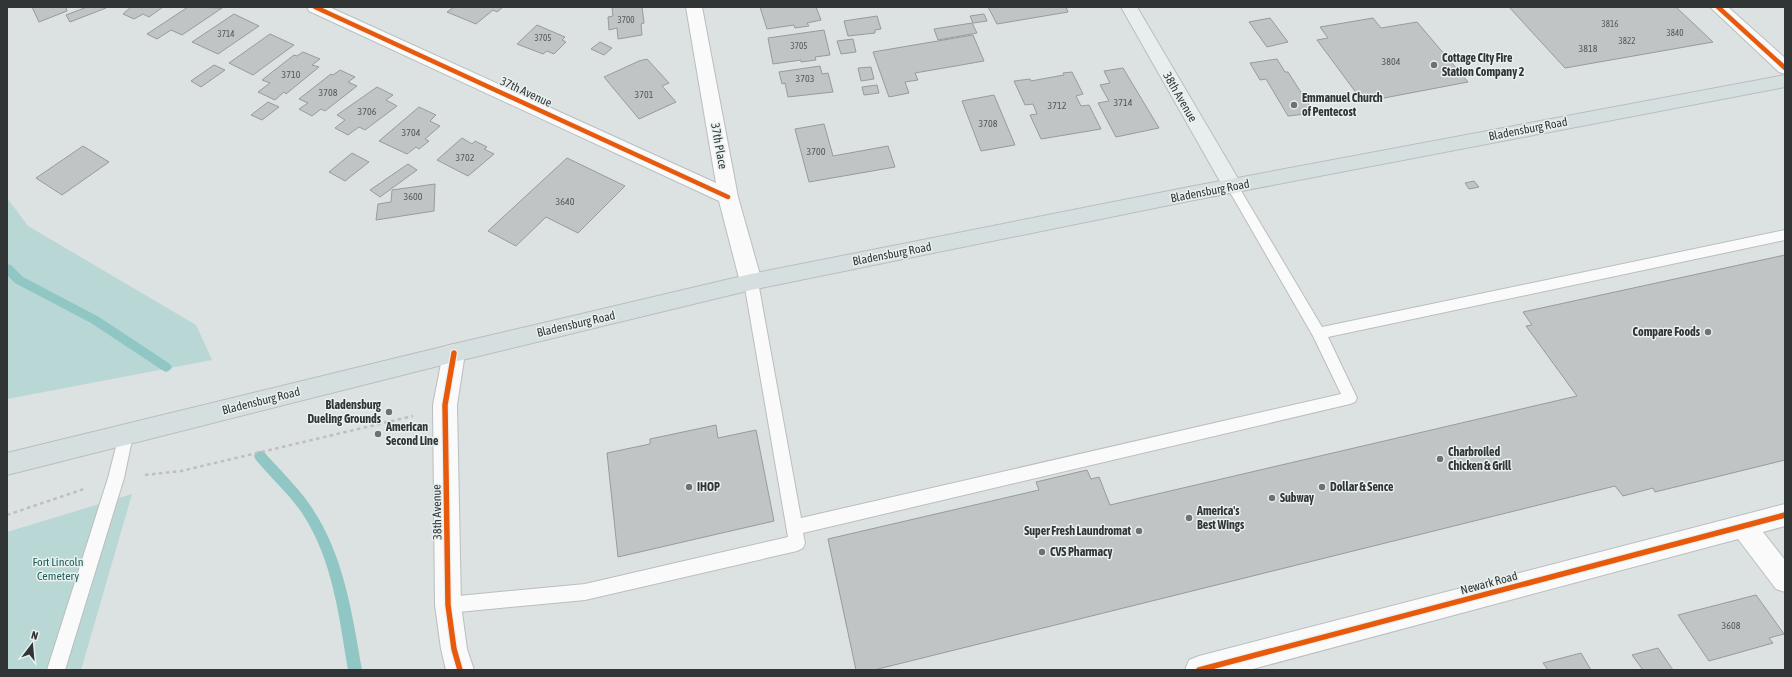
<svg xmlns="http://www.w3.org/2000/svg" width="1792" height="677" font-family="'Asap Condensed',sans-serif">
<rect width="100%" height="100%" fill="#dce1e1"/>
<path fill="#b9d7d5" d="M7,198L28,226L196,325L212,360L7,399Z
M132,494L81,670H7V532Z"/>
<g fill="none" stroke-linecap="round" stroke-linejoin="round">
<path fill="#90c6c4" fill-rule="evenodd" d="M7,264L11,265L23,277L99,317L170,364L172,367L170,370L166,372L162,370L91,323L15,283L7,275Z
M260,451L264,452C280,470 297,486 310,505C344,554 352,613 362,670H348C339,616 333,560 302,513C289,494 271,478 256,460L254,456L256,452Z"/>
</g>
<path fill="#c0c4c4" stroke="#989b9b" d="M32,7H66L67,11L39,22Z
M87,7H106V8L70,22L66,15Z
M131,7H163L149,17L143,14L134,19L123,14Z
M188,7L222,8L182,35L171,30L157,39L147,34Z
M454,7H503L497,12L493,10L476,24L447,12Z
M612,7H642L644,23L641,24L642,35L618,39L617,28L609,30L608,17L613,16Z
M760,7H816L821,20L807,23L809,26L795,28L794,25L767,29Z
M988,7H1066L1068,12L997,24Z
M1509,7H1676L1713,42L1565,68Z
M234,14L259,26L218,54L192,42Z
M984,14L987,21L973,23L970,16Z
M877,16L881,29L875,30V33L848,36L844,21Z
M1270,18L1288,42L1267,47L1249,22Z
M1373,18L1381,28L1417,22L1468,82L1363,102L1317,40L1328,38L1320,27Z
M972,23L977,33L938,40L934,29Z
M537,25L565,37L562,40L566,42L554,54L547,51L543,54L517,44Z
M824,30L830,55L815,57L816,60L801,62V60L773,64L768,38Z
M270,34L294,45L253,75L229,63Z
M973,35L984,61L915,73L918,80L905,82L909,93L889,97L873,52Z
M853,39L856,52L841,54L837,41Z
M600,42L612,48L604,55L591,49Z
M303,52L320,59L312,65L319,67L286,94L284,92L275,100L258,92L270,83L262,80L294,55L297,56Z
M647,59L669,83L662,86L676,102L639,119L604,77L639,61Z
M1277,59L1285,72H1288L1314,113L1288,116L1266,79L1260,80L1250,63Z
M214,65L225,70L201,87L191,81Z
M820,66L822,74L828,73L833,92L788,97L785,83L782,84L779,72Z
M871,67L874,79L861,81L858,68Z
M1123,68L1159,128L1116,137L1098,103L1109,101L1100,85L1110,83L1104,71Z
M340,70L355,77L348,82L357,86L325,111L321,109L312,116L299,109L308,103L299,99L331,74L333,75Z
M1072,72L1083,94L1076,96L1081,106L1089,105L1101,129L1041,139L1030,115L1037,114L1033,104L1025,105L1014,81L1030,79L1031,81L1064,75L1063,73Z
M877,85L879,93L864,95L862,87Z
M377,87L393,95L386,100L397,106L365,130L359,127L348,135L335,128L345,120L337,115Z
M994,95L1015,145L981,151L962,101Z
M268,102L279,107L262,120L251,115Z
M419,107L436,115L430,121L440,126L425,139L429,141L419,149L416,147L407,154L379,141Z
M824,124L833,156L888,146L895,167L809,182L795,129Z
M462,138L472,144L475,141L487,147L484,149L494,154L468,176L437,160Z
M83,146L109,162L62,195L36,178Z
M352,153L369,162L345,181L329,172Z
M567,158L625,186L578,233L546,217L516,246L488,231Z
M408,164L417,170L380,197L370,190Z
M1474,181L1479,187L1469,189L1465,183Z
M435,184L434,211L376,220L378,204L391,202L392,190Z
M1785,255V460L1655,492L1653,488L1623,496L1615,486L874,670H856L828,539L1039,490L1036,482L1087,470L1091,479L1099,477L1110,505L1577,396L1526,326L1532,325L1523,312Z
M716,425L718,438L756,430L774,521L618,557L607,453L650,444V439Z
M1756,595L1784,634L1769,638L1773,643L1709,661L1678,615Z
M1658,648L1673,670H1643L1632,655Z
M1581,653L1591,670H1548L1543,663Z"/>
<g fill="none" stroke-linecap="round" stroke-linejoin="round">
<defs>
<path id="service" d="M1233,182L1237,184L1322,327L1785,230V240L1328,337L1357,398L1355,402L1350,404L803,533L805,543L803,548L797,551L585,600L448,613L442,611L440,605L442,599L448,597L585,584L788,537L744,282L746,278L751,277L756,278L758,282L801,518L1341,394L1313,336L1227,187L1229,184Z
M126,428L131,430L133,435L124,478L65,670H47L108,478L119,435L121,430Z"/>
<path id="minor" d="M307,7H329L716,183L686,7H702L738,197L762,282L758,288L751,290L744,288L740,282L719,201L309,11Z
M1710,7H1728L1785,58V74L1779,72Z
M454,344L462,346L465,353L457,405L461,605L467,649L474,670H446L441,649L435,605L433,405L443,353L446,346Z
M1785,504V526L1763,532L1785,560V592L1776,589L1738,539L1249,670H1185L1189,660L1199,656Z"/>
<path id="secondary" d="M1121,7H1137L1243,187L1240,192L1233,194L1226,192Z"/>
<path id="primary" d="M1785,75V87L1189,201L751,290L454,362L7,475V453L454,344L751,274L1189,187Z"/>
</defs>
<use href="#service" stroke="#babebe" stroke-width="2"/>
<use href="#minor" stroke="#babebe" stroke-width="2"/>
<use href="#secondary" stroke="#babebe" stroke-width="2"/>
<use href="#primary" stroke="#babdbd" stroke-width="2"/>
<path stroke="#bebfbf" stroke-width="2.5" stroke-dasharray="3.5 3.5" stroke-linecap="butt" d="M145,475L181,471L413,416
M7,515L84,489"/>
<use href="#service" fill="#fafafa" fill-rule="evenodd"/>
<use href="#minor" fill="#fafafa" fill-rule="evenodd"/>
<use href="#secondary" fill="#e8eded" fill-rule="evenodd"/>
<use href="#primary" fill="#d6dfdf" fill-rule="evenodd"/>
<defs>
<path id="cycleway-far1" d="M315,7L728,197
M1718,7L1785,68"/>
<path id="cycleway" d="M454,353L445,405L448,605L454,649L460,670
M1199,670L1785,515"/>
</defs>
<use href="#cycleway-far1" stroke="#e8f1f0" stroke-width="6"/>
<use href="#cycleway" stroke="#e8f1f0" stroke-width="8"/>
<use href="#cycleway-far1" stroke="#e8590c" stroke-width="4.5"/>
<use href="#cycleway" stroke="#e8590c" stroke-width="5.5"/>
</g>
<g fill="#6e7171" stroke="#e8f1f0" stroke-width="1.5">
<circle cx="1434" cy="65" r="4"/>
<circle cx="1294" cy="105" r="4"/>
<circle cx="1708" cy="332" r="4"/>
<circle cx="389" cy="412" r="4"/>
<circle cx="378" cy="434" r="4"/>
<circle cx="1440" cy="459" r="4"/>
<circle cx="689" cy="487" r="4"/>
<circle cx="1322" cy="487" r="4"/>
<circle cx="1272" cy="498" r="4"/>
<circle cx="1189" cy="518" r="4"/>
<circle cx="1139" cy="531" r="4"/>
<circle cx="1042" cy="552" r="4"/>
</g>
<g text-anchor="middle" stroke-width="3" stroke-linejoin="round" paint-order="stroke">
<g font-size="9" fill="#565959">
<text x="626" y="23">3700</text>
<text x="1610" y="27">3816</text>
<text x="1675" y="36">3840</text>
<text x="226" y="37">3714</text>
<text x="543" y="41">3705</text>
<text x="1627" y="44">3822</text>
<text x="799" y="49">3705</text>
</g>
<g font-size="10" fill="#565959">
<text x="1588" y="52">3818</text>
<text x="1391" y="65">3804</text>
<text x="291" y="78">3710</text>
<text x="805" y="82">3703</text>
<text x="328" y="96">3708</text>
<text x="644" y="98">3701</text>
<text x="1123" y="106">3714</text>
<text x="1057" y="109">3712</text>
<text x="367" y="115">3706</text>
<text x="988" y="127">3708</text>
<text x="411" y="136">3704</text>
<text x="816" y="155">3700</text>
<text x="465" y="161">3702</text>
<text x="413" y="200">3600</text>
<text x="565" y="205">3640</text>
<text x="1731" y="629">3608</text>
</g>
<g font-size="12" font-weight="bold" fill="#323535" stroke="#e8f1f0" text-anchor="start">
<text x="1442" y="62">Cottage City Fire<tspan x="1442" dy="14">Station Company 2</tspan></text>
<text x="1302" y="102">Emmanuel Church<tspan x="1302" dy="14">of Pentecost</tspan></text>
<text x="1700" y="336" text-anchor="end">Compare Foods</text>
<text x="381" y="409" text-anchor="end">Bladensburg<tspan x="381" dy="14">Dueling Grounds</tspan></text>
<text x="386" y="431">American<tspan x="386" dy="14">Second Line</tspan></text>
<text x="1448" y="456">Charbroiled<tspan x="1448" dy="14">Chicken &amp; Grill</tspan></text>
<text x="697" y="491">IHOP</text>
<text x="1330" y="491">Dollar &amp; Sence</text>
<text x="1280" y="502">Subway</text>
<text x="1197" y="515">America's<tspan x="1197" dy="14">Best Wings</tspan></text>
<text x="1131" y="535" text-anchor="end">Super Fresh Laundromat</text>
<text x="1050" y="556">CVS Pharmacy</text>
</g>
<g font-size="12" fill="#323535" stroke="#e8f1f0">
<text transform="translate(526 92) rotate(25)" y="4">37th Avenue</text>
<text transform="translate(1180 97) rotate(60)" y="4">38th Avenue</text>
<text transform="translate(1528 129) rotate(-11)" y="4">Bladensburg Road</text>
<text transform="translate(719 146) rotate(80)" y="4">37th Place</text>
<text transform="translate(1210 191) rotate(-11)" y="4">Bladensburg Road</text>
<text transform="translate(892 254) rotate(-11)" y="4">Bladensburg Road</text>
<text transform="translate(576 324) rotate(-13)" y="4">Bladensburg Road</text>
<text transform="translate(261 401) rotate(-14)" y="4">Bladensburg Road</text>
<text transform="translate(437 512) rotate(-91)" y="4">38th Avenue</text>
<text transform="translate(1489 583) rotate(-15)" y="4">Newark Road</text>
</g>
<g font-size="12" fill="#1f5d5c" stroke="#e8f1f0">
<text x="58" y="566">Fort Lincoln<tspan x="58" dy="14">Cemetery</tspan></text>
</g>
</g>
<rect width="1792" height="677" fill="none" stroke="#323535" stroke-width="16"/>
<g transform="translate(32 645) rotate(16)" stroke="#e8f1f0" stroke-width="3" paint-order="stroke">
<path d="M0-3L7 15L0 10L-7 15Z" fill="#323535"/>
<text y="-6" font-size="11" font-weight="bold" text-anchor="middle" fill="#323535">N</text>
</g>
</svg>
